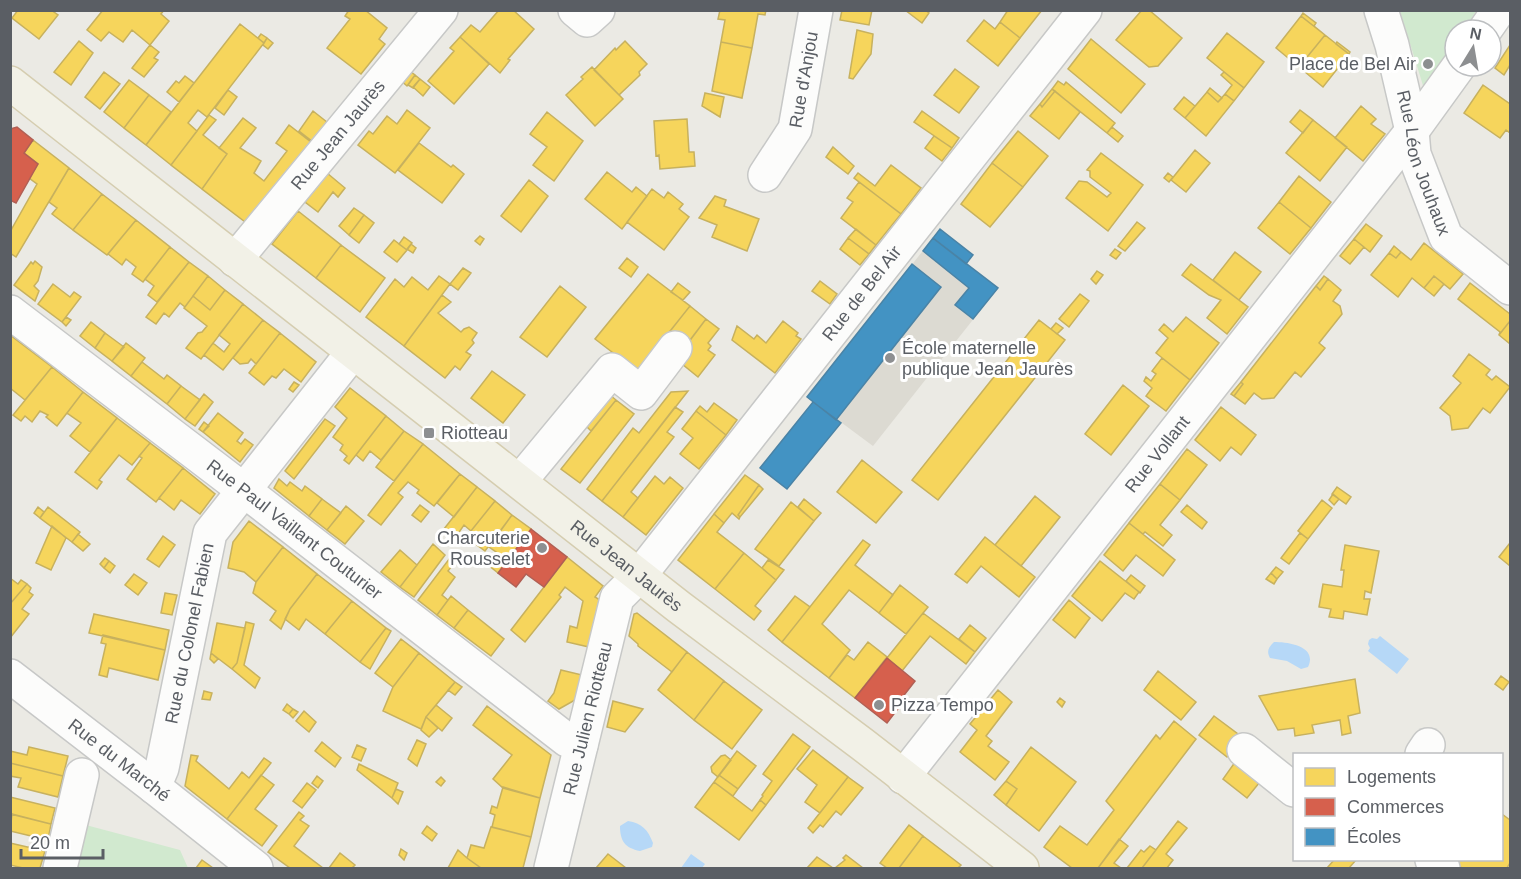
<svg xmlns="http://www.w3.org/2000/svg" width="1521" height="879" font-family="Arial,sans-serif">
<rect width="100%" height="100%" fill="#ebeae4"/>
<path fill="#dcdad2" d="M933,238L998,288L873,446L807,397Z"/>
<path fill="#d1e9cf" d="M1400,11H1476L1464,30H1455V44L1425,92Z
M82,824L180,850L188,868H73Z"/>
<path fill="#b6d8f7" d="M1380,636L1409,659L1397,674L1368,651L1370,648L1368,644L1369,640L1372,638L1377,639Z
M1274,642C1288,642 1318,646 1308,667L1301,669L1287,661L1270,658C1266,651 1269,647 1274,642Z
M628,821C642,823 648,830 653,843L652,847L640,851C625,848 620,841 620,826Z
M691,854L705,864L702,868H681Z"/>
<path fill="#f6d55c" stroke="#c7b15e" stroke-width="1.5" d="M18,10H51L58,15L39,39L12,18Z
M103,10H164L161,14L169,21L150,45L132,30L123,42L109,32L101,41L87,30Z
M349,10H365L387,28L379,39L385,44L361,74L327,48L350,19L345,16Z
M499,10H513L534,29L508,59L510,60L500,73L460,37L471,25L480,32Z
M720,10H766L765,15L758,14L752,48L721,42L725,20L718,19Z
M842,10H872L869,25L840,20Z
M905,10H925L929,13L922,23Z
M1042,10L1020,38L1000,22L1008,10Z
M1142,10H1149L1182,38L1158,66L1149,67L1116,40Z
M1303,13L1316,23L1314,26L1325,35L1301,16Z
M1301,16L1325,35L1299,67L1276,48Z
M984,20L995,29L1000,22L1020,38L998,66L967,41Z
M240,24L264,43L207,117L198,110L188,123L197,131L171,165L146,145Z
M857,30L873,34L871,54L853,79L849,78Z
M1227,33L1264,62L1244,88L1207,58Z
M261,34L267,38L264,43L258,38Z
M1325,35L1349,54L1323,87L1299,67Z
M460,37L489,64L454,104L428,81L454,51L450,48Z
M267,38L273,43L268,49L263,45Z
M1091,39L1145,84L1121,113L1068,69Z
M79,41L93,53L71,85L54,72Z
M625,41L647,64L639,72L640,75L619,95L594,70L615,48L616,50Z
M721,42L752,48L742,98L712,91Z
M1337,42L1350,52L1349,54L1336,44Z
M150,45L159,52L154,58L158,60L144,77L132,68Z
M1510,45V65L1504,75L1495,68Z
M592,67L623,99L595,126L566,95L583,79L581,77Z
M407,69L415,75L407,86L399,79Z
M955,69L979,87L959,113L934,95Z
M104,72L120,84L100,109L85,97Z
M1224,72L1244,88L1234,101L1225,94L1232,85L1221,75Z
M415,75L420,79L413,88L408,85Z
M185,76L194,83L179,102L167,92L176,81L179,83Z
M420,79L430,87L423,96L413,87Z
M129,80L149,95L124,128L104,112Z
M1058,81L1064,85L1066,82L1115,123L1107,133L1052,89Z
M1483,85L1510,104V133L1506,130L1500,138L1464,113Z
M1210,88L1222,98L1218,102L1207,92Z
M1052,89L1055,91L1042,107L1040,104Z
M228,90L237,97L224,115L215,108Z
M1055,91L1080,112L1059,139L1030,116L1040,104L1042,107Z
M1207,92L1218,102L1225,94L1234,101L1206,136L1185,118Z
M705,93L724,97L720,117L702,106Z
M149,95L171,112L146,145L124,128Z
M1184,97L1195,106L1185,118L1174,109Z
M1361,106L1376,119L1371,124L1385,134L1363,161L1335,138Z
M407,110L430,128L395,173L358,145L369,131L373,134L387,116L397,124Z
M1300,110L1313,120L1303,133L1290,122Z
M313,111L332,126L317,145L299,131Z
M922,111L959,138L952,148L914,122Z
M547,112L583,141L554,181L533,165L547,147L530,134Z
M209,115L216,120L203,135L227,154L202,189L171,165Z
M243,118L256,128L240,148L261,161L254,173L264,181L287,151L276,143L289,125L316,146L253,228L202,189L227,154L219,148Z
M687,119L689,152H694L695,166L660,169L659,155L656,156L654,121Z
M1313,120L1347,147L1320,181L1286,153Z
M1112,127L1123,136L1118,142L1107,133Z
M1018,131L1048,156L1023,187L992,163Z
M934,136L952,148L942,161L925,148Z
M33,140L69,168L16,257L10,253V232L37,184L29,178L38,164L24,153Z
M419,143L451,167L453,165L464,174L442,203L398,170Z
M833,147L854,166L848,174L826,157Z
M1195,150L1210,163L1186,192L1171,180Z
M1101,153L1143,185L1108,231L1066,198L1079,181L1087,182L1107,197L1111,193L1090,177V171L1087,170Z
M992,163L1023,187L990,227L961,204Z
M891,165L921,188L901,214L854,178L858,173L875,186Z
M69,168L102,194L73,230L52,214L57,208L49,202Z
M607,172L632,192L636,187L647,196L622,229L585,199Z
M327,173L345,188L338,197L333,192L318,212L305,202Z
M1168,173L1173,177L1169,182L1164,178Z
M1299,176L1331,202L1311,228L1279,202Z
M529,180L548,196L521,232L501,216Z
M859,182L901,214L876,245L841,218L853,202L847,198Z
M652,189L664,198L668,192L683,204L679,209L689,217L664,250L627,222Z
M102,194L136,220L107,255L73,230Z
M715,196L726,200L724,206L759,219L747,251L712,237L717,225L699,218Z
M1279,202L1311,228L1290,254L1258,228Z
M354,208L364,215L349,235L339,226Z
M298,211L341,245L316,278L272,244Z
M364,215L374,223L359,243L349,235Z
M136,220L170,247L143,282L132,274L136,267L126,259L122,265L108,254Z
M1137,222L1145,228L1125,251L1118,246Z
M1366,224L1382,236L1370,252L1354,239Z
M856,229L876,245L869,254L848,238Z
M480,236L484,239L480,245L475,241Z
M404,237L412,243L407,250L399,244Z
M848,238L869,254L860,265L840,249Z
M1354,239L1364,247L1350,264L1340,256Z
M394,240L407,250L397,262L384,252Z
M1424,243L1463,274L1450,289L1434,276L1424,288L1412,278L1398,297L1371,275L1389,253L1396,258L1401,252L1411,260Z
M411,244L416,248L413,253L407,249Z
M341,245L385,278L360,312L316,278Z
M1394,246L1401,252L1396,258L1389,253Z
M170,247L189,262L157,302L148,295L154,286L145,279Z
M1115,249L1121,253L1116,259L1110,255Z
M1235,252L1261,272L1239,300L1213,280Z
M627,258L638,267L631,277L619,268Z
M35,261L42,267L38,281L34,286L39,291L35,301L14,285L31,262L33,264Z
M189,262L208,276L185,307L180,303L169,317L164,313L156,324L146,317Z
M1191,264L1248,307L1227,334L1207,318L1221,300L1209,295L1182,275Z
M463,268L471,273L458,290L450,284Z
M1097,271L1103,275L1096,284L1091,279Z
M648,274L690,306L638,372L595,339Z
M208,276L225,290L210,310L193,296Z
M439,276L450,284L404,346L366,317L395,279L404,287L412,277L428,290Z
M1324,276L1328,279L1320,290L1316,286Z
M1434,276L1444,284L1434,296L1424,288Z
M1328,279L1341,290L1333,301L1340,306L1342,314L1319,343L1325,348L1301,377L1295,372L1274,398L1262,399L1254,393L1245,404L1234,396L1243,384L1241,382L1316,286L1320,290Z
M820,281L837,294L830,304L812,291Z
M678,283L690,292L683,300L671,292Z
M1470,283L1510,314V321L1499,335L1500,332L1458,299Z
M53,284L70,297L74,292L81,297L62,322L38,304Z
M560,286L586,307L547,357L520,337Z
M225,290L243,304L201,359L186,348L198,333L202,332L207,326L184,308L193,296L210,310Z
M1080,294L1089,301L1069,327L1059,319Z
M442,295L451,302L438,313L461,332L464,329L469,327L477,333L472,340L474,343L466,352L471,355L460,370L455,366L445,378L404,346Z
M243,304L263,320L223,370L204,355L213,343L224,352L230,344L219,335Z
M690,306L706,319L687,344L670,331Z
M66,317L71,320L66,326L62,322Z
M1186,317L1219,343L1190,380L1156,353L1168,338L1159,330L1164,324L1173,332Z
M706,319L719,329L708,343L711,346L708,350L715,355L698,377L676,359Z
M263,320L280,333L256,364L251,359L248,363L240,364L233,358Z
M1039,320L1065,340L938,500L912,480Z
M783,321L798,333L796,336L801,339L775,373L732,340L737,326L754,339L757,335L766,343Z
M1510,321V344L1499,335Z
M91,322L105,333L95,348L80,336Z
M1056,323L1063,328L1057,334L1051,329Z
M105,333L124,347L112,361L95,348Z
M280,333L316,362L301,382L284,369L276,378L272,376L264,385L249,373Z
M10,335L52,367L25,400L10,388Z
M126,343L145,358L131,376L112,361Z
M1469,354L1490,370L1486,375L1492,380L1496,376L1510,387L1490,413L1483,408L1468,428L1452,430L1450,416L1440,408L1461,383L1453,376Z
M1162,358L1190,380L1166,411L1146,396L1152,388L1144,381L1146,377L1151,381L1156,374L1152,371Z
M142,362L164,379L167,375L181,386L167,404L131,376Z
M52,367L83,392L57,426L46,417L48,415L40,411L32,422L25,416L21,421L13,415Z
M492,371L525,395L503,423L471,398Z
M294,382L299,385L293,392L289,389Z
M1241,382L1243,384L1234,396L1231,394Z
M1123,385L1149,406L1111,455L1085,434Z
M181,386L200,400L185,419L167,404Z
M350,388L386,416L349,464L344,460L347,456L340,450L343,445L333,437L347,418L335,407Z
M688,391L602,501L587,489L633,428L639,433L671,392Z
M83,392L117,418L90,452L70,436L81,423L67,413Z
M204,394L213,402L195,426L185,419Z
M610,395L616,400L591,431L586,426Z
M616,400L634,414L580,483L561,469Z
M714,403L737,420L726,435L696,411L700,406L707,412Z
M675,407L683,412L667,432L674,437L631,492L638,498L623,517L602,501Z
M1221,407L1256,435L1241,455L1231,447L1220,461L1195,440Z
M696,411L726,435L699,469L680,454L693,438L682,429Z
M218,413L243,433L237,441L241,444L245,439L253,445L240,462L203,432Z
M386,416L404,431L381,460L370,451L363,461L356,455Z
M117,418L150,443L132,465L119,455L99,480L102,482L97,489L75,472Z
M325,419L335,426L294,479L285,471Z
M204,422L209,426L203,432L199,429Z
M404,431L423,444L394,481L376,467Z
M150,443L183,468L156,502L127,479L142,458L139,456Z
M423,444L460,474L434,506L417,493L419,490L408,482L398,493L403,497L381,525L368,515Z
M1187,449L1207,465L1180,500L1160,484Z
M862,460L902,492L876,523L837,492Z
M183,468L215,494L200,514L181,500L174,510L159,498Z
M460,474L477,487L454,517L437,503Z
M745,475L759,485L738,515L740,517L739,519L732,513L724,523L714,514Z
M655,476L664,484L670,477L683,488L646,535L623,517Z
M279,479L287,486L290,482L302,491L305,486L322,499L309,516L274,488Z
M1160,484L1180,500L1160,525L1172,535L1163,546L1145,532L1143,534L1129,523Z
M759,485L763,489L740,517L738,515Z
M477,487L495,501L471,531L464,525L455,538L444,529Z
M1337,487L1351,497L1346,504L1332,494Z
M1333,494L1339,499L1334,505L1329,500Z
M1035,496L1060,517L1021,566L995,545Z
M322,499L341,513L327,530L309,516Z
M804,499L821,513L814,521L798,507Z
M1322,500L1332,508L1308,539L1298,531Z
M495,501L512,515L485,551L466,537Z
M791,502L814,521L779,566L755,549Z
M420,505L429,512L421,522L412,515Z
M1187,505L1207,522L1202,529L1181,512Z
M346,506L364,521L345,544L327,530Z
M38,507L44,512L40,518L34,513Z
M48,507L80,532L72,542L40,518Z
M714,514L724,523L717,532L744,553L715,589L678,560Z
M512,515L531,529L498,573L487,564L496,552L489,547Z
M249,521L283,547L256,582L244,572L228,568L233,542Z
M1129,523L1175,560L1163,576L1136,555L1123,571L1104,555Z
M52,526L66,538L51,570L36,563Z
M1300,533L1308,539L1289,564L1281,558Z
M78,534L90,544L83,551L72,542Z
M163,536L175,545L159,567L147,559Z
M985,537L1035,577L1019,597L981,566L967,583L955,574Z
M863,540L870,545L855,565L893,595L879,613L849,590L822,624L850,650L829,678L782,642Z
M1510,543V566L1499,557Z
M433,544L445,555L414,597L400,587Z
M1345,545L1379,551L1371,593L1365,591L1364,599H1370L1367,615L1344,611L1343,619L1329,617L1331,609L1319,607L1323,584L1342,587L1344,570H1341Z
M283,547L317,574L290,609L281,629L270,620L276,611L253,593L256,582Z
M400,550L417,565L400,587L381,572Z
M456,550L461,554L448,571L455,577L442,595L448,600L437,615L418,600Z
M744,553L776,580L755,606L761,611L754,620L715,589Z
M567,557L603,586L595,597L600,600L589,647L567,642L570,626L577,628L583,601L565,587L559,595L561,597L525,642L511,630Z
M105,558L109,561L104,568L100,564Z
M768,560L784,570L776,580L762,568Z
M109,561L115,566L110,573L104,568Z
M1100,561L1139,592L1134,599L1125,593L1102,621L1072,596Z
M1276,567L1283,572L1277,579L1271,573Z
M1271,573L1277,579L1274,584L1266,579Z
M134,574L147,583L138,595L125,585Z
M317,574L352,601L325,634L306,619L299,630L285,619L290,609Z
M1131,575L1145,586L1140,593L1126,581Z
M10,578L18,584L21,580L27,584L10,604Z
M27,584L31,588L29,592L33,595L22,609L29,614L10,638V604Z
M900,585L928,607L906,634L879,613Z
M165,593L177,595L172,615L161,613Z
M451,596L468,610L454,628L437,615Z
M795,596L810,607L782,642L768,630Z
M1069,600L1090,618L1075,638L1053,620Z
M352,601L386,628L360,662L325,634Z
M468,610L504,639L491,656L454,628Z
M637,613L687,652L672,672L638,646V644L629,636L634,614Z
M923,613L975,652L966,664L930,636L902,671L887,658Z
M94,614L169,630L165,650L89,633Z
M246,622L254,624L244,665L260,678L255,688L232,669L237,663Z
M217,623L245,628L237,663L232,669L211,653Z
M970,625L986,638L975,652L959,639Z
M386,628L391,631L370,669L360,662Z
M103,635L165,650L158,680L109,668L107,677L99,675L106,644L101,643Z
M401,639L419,653L393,687L375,673Z
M868,642L887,657L855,698L829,678L847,655L854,660Z
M687,652L724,681L694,720L658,690Z
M211,653L218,659L214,663L210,659Z
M419,653L455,682L426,717L421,729L383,711L393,687Z
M561,670L582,675L575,700L559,709L548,701L554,693Z
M1158,671L1196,702L1181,720L1144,690Z
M1501,676L1509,682L1503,690L1495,684Z
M1355,679L1360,713L1348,716L1351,733L1342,735L1340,720L1312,725L1314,733L1295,736L1294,728L1278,730L1259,696Z
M724,681L762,710L732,749L694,720Z
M455,682L462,687L455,695L448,690Z
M998,690L1012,702L986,736L992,741L988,746L1009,762L995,780L960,752L977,730L970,724Z
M204,691L212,693L210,700L202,699Z
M1060,698L1065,702L1062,707L1057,702Z
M613,701L643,709L625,732L607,727Z
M287,704L293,709L289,714L283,710Z
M436,705L452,718L442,731L426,717Z
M487,706L551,755L540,798L503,788L493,779L512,755L473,725Z
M293,709L298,712L293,718L289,714Z
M304,711L316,722L309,732L296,721Z
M1214,716L1242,737L1227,757L1199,735Z
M426,717L438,728L429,737L421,730Z
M1174,721L1196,739L1098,868H1072L1044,847L1060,826L1087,845L1114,810L1106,801L1156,735L1160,739Z
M793,734L810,747L766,805L760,800L763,796L762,795L772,781L763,774Z
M417,740L426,744L417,766L408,759Z
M322,742L341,758L335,767L315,751Z
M357,745L366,749L361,761L352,757Z
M29,747L68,756L63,776L10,763V751L27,755Z
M1031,747L1076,782L1039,831L1006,805L1017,789L1006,781Z
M813,750L848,777L820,813L805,802L817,785L797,769Z
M737,751L756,766L738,789L719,775Z
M191,755L198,756L196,761L229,789L242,772L249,778L264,758L271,763L227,819L185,786Z
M725,755L731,760L718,777L712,772L711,767L721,756Z
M1238,758L1263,778L1247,798L1223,779Z
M10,763L63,776L58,797L18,787L21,778L10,776Z
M359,764L398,783L392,798L357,770Z
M261,775L274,785L255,809L277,826L262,846L227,819Z
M719,775L738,789L733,796L714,782Z
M317,776L323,781L318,788L312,783Z
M441,777L445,781L441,786L436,782Z
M848,777L863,788L841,815L836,811L823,827L820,825L813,833L808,828Z
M1006,781L1017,789L1006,805L994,795Z
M714,782L752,811L760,800L766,805L739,840L695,807Z
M307,783L316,790L302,808L293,801Z
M503,787L540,798L531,837L492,827L495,815L490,813L492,806L497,808Z
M396,789L403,792L398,804L392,798Z
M10,797L55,808L51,824L10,814Z
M299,812L304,816L300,820L309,826L294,846L323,868H290L268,852Z
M12,814L51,824L48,840L10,831Z
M1502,814L1510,820V863L1507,868H1462L1450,860H1502Z
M1178,821L1187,828L1166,854L1173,860L1167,868H1142Z
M909,825L923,836L899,868H887L880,863Z
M427,826L437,834L432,841L422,833Z
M491,827L531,837L523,868H481L467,858L471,845L484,848Z
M923,836L961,865L958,868H899Z
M1119,839L1128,846L1114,863L1121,868H1098Z
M10,843L45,851L40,868H23L10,865Z
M1150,846L1156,850L1142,868H1127L1141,850L1144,852Z
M401,849L407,853L404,860L399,855Z
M458,850L467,858L481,868H448Z
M340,853L355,865L352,868H329Z
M608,854L626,868H596Z
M846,855L863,868H835L845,860L843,858Z
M817,857L833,868H807Z
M202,860L213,868H196Z
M1334,860H1356L1349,868H1327Z"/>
<path fill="#d6604d" stroke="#b15f54" stroke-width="1.5" d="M17,127L33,140L24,153L38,164L16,203L10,200V129Z
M531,529L567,557L544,587L526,574L516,587L498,573Z
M887,658L915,681L901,699L904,701L887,723L855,698Z"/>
<path fill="#4393c3" stroke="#4a83a6" stroke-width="1.5" d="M940,229L973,255L966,264L933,238Z
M933,238L998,288L973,319L955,305L969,288L923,251Z
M912,264L941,287L836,420L807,397Z
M813,402L841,423L787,489L760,468Z"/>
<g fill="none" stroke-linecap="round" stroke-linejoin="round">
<defs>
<g id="minor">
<path d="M575,10L587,20L598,10"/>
<path id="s1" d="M1381,10L1392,45L1412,131L1414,154L1446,237L1510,288"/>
<path d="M1485,30L1499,10"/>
<path id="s2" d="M765,175L795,129L816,10"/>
<path id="s3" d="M235,260L441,10"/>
<path id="s4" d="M10,312L245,491L567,740L581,745"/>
<path d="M520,481L612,370L641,393L675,348"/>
<path id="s5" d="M10,676L154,787L256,868"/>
<path d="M1244,750L1294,790"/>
<path d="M1422,754L1428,745"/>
<path id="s6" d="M903,777L1412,131L1459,66"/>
<path id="s7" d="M154,787L162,768L210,533L353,352"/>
<path d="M1432,860L1443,868"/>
<path d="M60,868L82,775"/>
<path id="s8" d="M551,868L617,598L639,576L1085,10"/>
</g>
<g id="major">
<path id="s9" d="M10,83L679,607L862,744L1022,868"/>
</g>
</defs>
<use href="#minor" stroke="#c7c8c7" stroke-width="36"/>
<use href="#major" stroke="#d5cdb0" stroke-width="36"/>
<use href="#minor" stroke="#fcfcfb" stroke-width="33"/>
<use href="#major" stroke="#f2f1e7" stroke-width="33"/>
</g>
<g fill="#8d8f91" stroke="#fff" stroke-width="2">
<circle cx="1428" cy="64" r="6"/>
<circle cx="890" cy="358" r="6"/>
<rect x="423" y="427" width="12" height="12" rx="3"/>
<circle cx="542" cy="548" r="6"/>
<circle cx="879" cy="705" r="6"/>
</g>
<g text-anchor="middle" stroke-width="6" stroke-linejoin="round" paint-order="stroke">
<g font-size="18" fill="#5a5e64" stroke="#fff" text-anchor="start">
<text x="1416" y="70" text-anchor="end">Place de Bel Air</text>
<text x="902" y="354">École maternelle<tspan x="902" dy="21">publique Jean Jaurès</tspan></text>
<text x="441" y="439">Riotteau</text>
<text x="530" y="544" text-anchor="end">Charcuterie<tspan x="530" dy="21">Rousselet</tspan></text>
<text x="891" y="711">Pizza Tempo</text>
</g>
<g font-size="18" fill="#5a5e64" stroke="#fff">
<text dy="6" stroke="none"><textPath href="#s2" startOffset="105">Rue d'Anjou</textPath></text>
<text dy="6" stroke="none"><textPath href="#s3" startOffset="162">Rue Jean Jaurès</textPath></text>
<text dy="6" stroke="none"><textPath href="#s1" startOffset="159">Rue Léon Jouhaux</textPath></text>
<text dy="6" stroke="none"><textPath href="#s8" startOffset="669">Rue de Bel Air</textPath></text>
<text dy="6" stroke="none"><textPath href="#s6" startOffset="411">Rue Vollant</textPath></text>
<text dy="6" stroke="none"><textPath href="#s4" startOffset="358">Rue Paul Vaillant Couturier</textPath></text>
<text dy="6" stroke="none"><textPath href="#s9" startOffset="783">Rue Jean Jaurès</textPath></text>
<text dy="6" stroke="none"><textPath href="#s7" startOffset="158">Rue du Colonel Fabien</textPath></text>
<text dy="6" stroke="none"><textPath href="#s8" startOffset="154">Rue Julien Riotteau</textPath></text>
<text dy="6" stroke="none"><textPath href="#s5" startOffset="138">Rue du Marché</textPath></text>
</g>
</g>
<rect width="1521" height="879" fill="none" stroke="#5a5e64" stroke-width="24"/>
<rect x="1293" y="753" width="210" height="108" fill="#ffffff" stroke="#bdbfc1" stroke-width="1.5"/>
<rect x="1305" y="768" width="30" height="18" fill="#f6d55c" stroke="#bdbfc1" stroke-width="1.5"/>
<text x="1347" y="783" font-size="18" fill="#5a5e64">Logements</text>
<rect x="1305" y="798" width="30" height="18" fill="#d6604d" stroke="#bdbfc1" stroke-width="1.5"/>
<text x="1347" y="813" font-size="18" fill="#5a5e64">Commerces</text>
<rect x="1305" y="828" width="30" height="18" fill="#4393c3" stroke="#bdbfc1" stroke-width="1.5"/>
<text x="1347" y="843" font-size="18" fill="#5a5e64">Écoles</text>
<g transform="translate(1473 48) rotate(11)"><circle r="28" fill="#ffffff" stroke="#bdbfc1" stroke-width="1.5"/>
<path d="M0-4.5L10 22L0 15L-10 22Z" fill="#8d8f91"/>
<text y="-9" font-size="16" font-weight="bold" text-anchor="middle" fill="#5a5e64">N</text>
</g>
<path d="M21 849v9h82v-9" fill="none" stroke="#5a5e64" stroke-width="3"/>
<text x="30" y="849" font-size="18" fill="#5a5e64" stroke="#ffffff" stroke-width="4.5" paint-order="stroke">20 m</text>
</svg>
